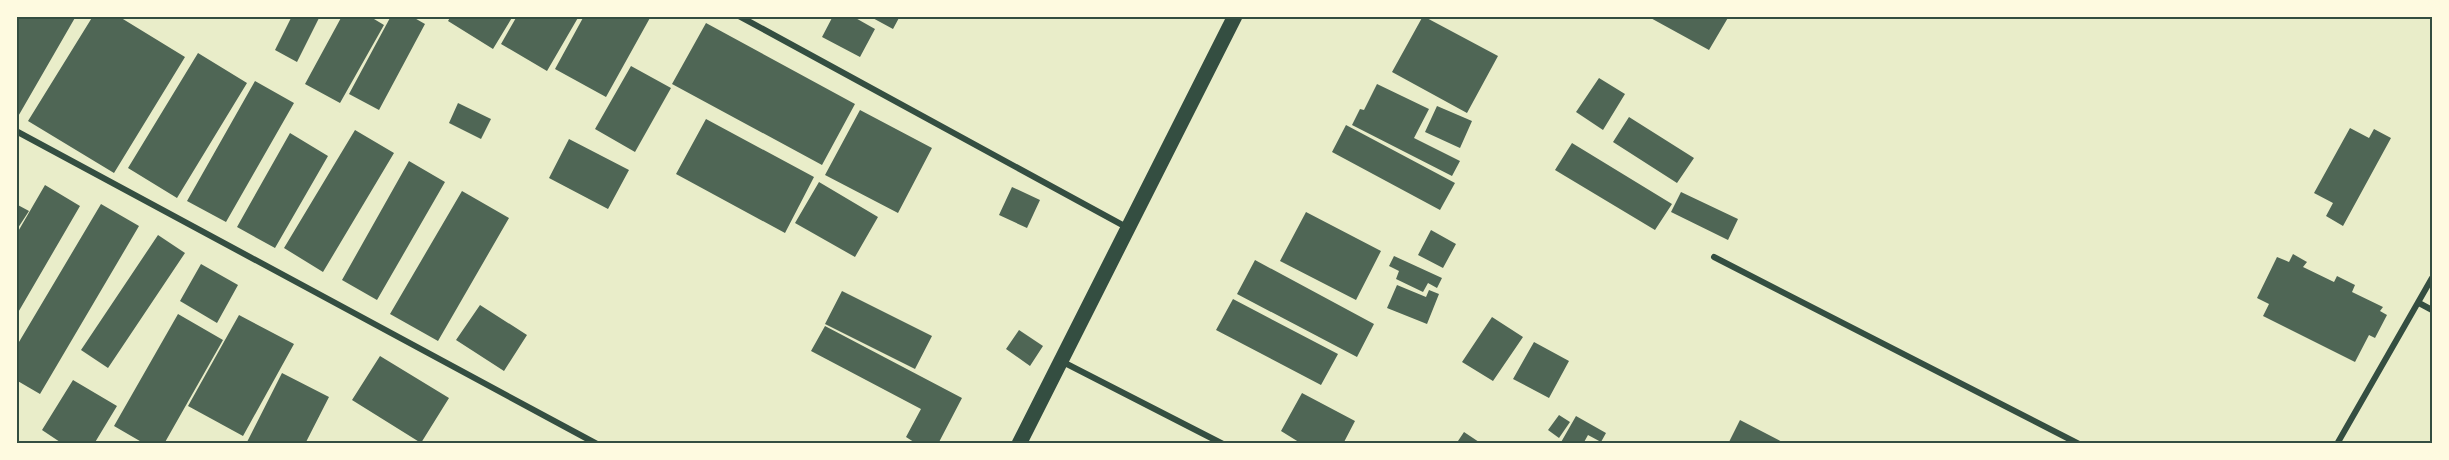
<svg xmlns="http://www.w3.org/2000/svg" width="2449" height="460" font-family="'Golos Text',sans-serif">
<rect width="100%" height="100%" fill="#e9edc9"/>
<path fill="#4f6655" d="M16,16H76L16,120Z
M93,16H118L185,57L114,173L28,121Z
M292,16H320L297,62L275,50Z
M342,16H369L384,25L340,103L305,84Z
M391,16H411L425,24L379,110L349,94Z
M451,16H513L493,49L448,21Z
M517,16H579L547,71L501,44Z
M584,16H651L606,97L555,69Z
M833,16H852L875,29L860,57L822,37Z
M869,16H900L893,29Z
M1423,16L1498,56L1467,113L1392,72Z
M1647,16H1729L1709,50Z
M706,23L855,104L822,165L672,84Z
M198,53L247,83L177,198L128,168Z
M631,66L671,88L635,152L595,129Z
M1599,78L1625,94L1603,130L1576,112Z
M255,81L294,103L226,222L187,201Z
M1377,84L1429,109L1414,138L1460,161L1452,176L1352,125L1360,109L1364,110Z
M458,103L491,119L481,139L449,123Z
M1437,106L1472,121L1460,148L1425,132Z
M860,110L932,148L898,213L825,175Z
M1629,117L1694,158L1677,183L1613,142Z
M706,119L814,177L785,233L676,174Z
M1346,125L1455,183L1440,210L1332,152Z
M2350,128L2369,138L2374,129L2391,138L2343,226L2326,216L2333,203L2314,193Z
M355,130L394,153L323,272L284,248Z
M290,133L328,156L275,248L237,227Z
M569,139L629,170L608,209L549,178Z
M1572,143L1672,204L1655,230L1555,170Z
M409,161L445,182L377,300L342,280Z
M819,182L878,217L855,257L795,223Z
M45,185L80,206L16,316V235Z
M1012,187L1040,200L1027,228L999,215Z
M462,191L509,218L438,341L390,314Z
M1681,192L1738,219L1728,240L1671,212Z
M16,204L29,211L16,231Z
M101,204L139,226L40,394L16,380V347Z
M1306,212L1381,251L1356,300L1280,261Z
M1431,230L1456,244L1443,268L1418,255Z
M158,235L185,253L108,368L81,350Z
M2293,254L2307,262L2303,267L2334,282L2337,276L2355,285L2352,292L2383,307L2380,311L2387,315L2375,338L2369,335L2355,362L2263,316L2269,304L2257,298L2277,257L2289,262Z
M1394,256L1442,278L1437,288L1428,283L1423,292L1396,279L1399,271L1389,266Z
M1255,260L1374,324L1357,357L1237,294Z
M201,264L238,285L217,323L180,301Z
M1397,285L1426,297L1429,290L1439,294L1427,324L1387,308Z
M842,291L932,336L915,369L825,324Z
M1233,299L1338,354L1321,385L1216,330Z
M480,305L527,335L504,371L456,340Z
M178,314L223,340L164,444H145L114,426Z
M239,315L294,344L243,436L188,406Z
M1492,317L1523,337L1493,381L1462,362Z
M825,326L962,398L938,444H917L906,437L921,409L811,351Z
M1019,330L1043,346L1030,366L1006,349Z
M1534,342L1569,361L1549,398L1513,379Z
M380,356L449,398L421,443L352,400Z
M282,373L329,397L305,444H246Z
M73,380L117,406L94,444H63L42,430Z
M1302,393L1355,421L1343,444H1302L1281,431Z
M1559,415L1570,422L1559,438L1548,430Z
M1576,416L1606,433L1601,442L1588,435L1583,444H1560Z
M1740,420L1786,444H1728Z
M1464,432L1482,444H1456Z"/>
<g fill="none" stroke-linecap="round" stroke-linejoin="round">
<path stroke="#344e41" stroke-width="6" d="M739,16L1128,228
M16,131L597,444
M1714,257L2079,444
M2419,303L2432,310
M1061,361L1223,444
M2337,444L2432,278"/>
<path stroke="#344e41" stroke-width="15" d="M1019,444L1235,16"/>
</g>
<rect width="2449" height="460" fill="none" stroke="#fefae0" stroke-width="36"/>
<rect x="18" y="18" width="2413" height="424" fill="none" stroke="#344e41" stroke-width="2"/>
</svg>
